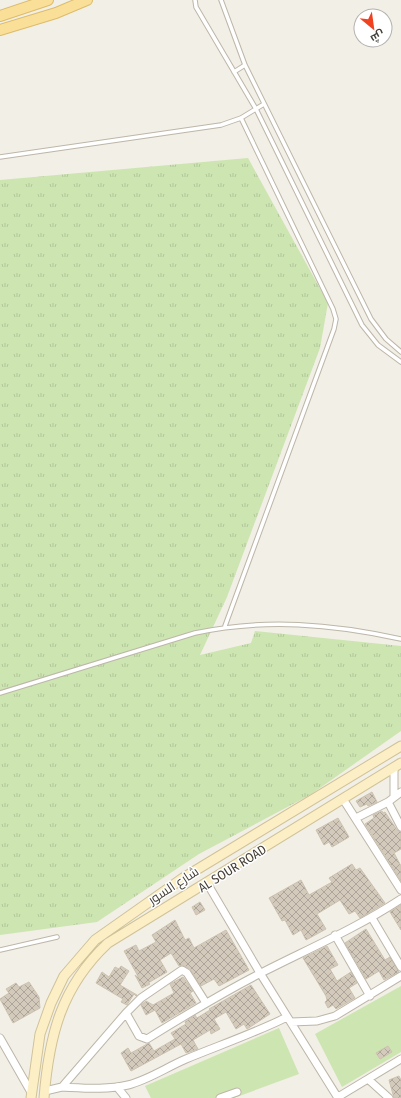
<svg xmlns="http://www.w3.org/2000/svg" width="401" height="1098" font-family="'Fira Sans Condensed',Cairo,sans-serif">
<defs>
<pattern id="grass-tufts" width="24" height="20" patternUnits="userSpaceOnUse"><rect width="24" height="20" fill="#cde5b1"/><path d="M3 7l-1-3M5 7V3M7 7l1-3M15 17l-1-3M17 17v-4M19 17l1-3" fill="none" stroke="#b1c699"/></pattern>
<pattern id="building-cross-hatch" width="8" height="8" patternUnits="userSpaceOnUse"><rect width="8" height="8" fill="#d3cabc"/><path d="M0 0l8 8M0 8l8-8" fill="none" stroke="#ada59a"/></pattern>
</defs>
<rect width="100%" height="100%" fill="#f2efe6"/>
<path fill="url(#grass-tufts)" d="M248,158L328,303L320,348L227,597L200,655L251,643L255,631L401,646V731L310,795L199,854L97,922L0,935V180Z"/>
<path fill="#cde5b1" d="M401,986V1052L342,1087L315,1034Z
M279,1028L299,1074L234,1098H151L145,1086Z"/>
<path fill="url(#building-cross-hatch)" stroke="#cdc2b0" d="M372,792L377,802L368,806L367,804L360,807L356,801Z
M382,811L383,813L385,812L397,830L401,832V849L394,853L401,866V881L365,824L374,818L373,815Z
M338,818L349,837L332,847L329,842L324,845L316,830Z
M352,864L356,870L360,868L385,903L360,918L355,911L349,914L340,900L317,914L326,929L306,940L301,930L293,935L285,920L282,921L269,898L301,880L309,895L332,882L329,878Z
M200,902L205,910L196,915L192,907Z
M401,905V930L390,912Z
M175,920L185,940L189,938L194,948L226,930L249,970L219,986L214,979L201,986L190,969L182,965L179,966L171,953L160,960L167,972L148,983L150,984L142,988L135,975L139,978L124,951L136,945L139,951L156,942L152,935Z
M366,929L385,960L390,957L399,972L384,980L379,971L366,979L345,943Z
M327,946L338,965L330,969L337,981L351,972L357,983L349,988L355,998L336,1009L333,1005L328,1008L325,1002L327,1000L326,996L303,958Z
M121,966L129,971L120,985L137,995L136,996L134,994L127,1005L121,1002L123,999L96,983L102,972L109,977L115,967L119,969Z
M183,977L193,991L190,993L196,1003L162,1023L155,1010L146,1015L141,1005L146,1001L153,1005L174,993L170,984Z
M29,982L39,997L40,1008L13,1023L0,999L9,993L6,989L16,983L19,987Z
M251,985L270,1014L247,1029L244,1024L236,1029L226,1012L214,1019L220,1029L211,1034L210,1030L193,1040L198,1049L186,1053L181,1044L131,1071L121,1053L128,1048L131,1053L149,1043L154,1051L175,1039L171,1033L186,1024L185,1022L195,1015L197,1018L210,1010L209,1009Z
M388,1046L392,1052L380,1059L376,1053Z
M399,1076L401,1080V1098H394L389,1080Z"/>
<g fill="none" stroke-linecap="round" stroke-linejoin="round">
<defs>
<path id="service" d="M195,0L196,7L256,109L362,325L378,345L401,362
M221,0L245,65L371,319L386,339L401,352
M234,72L245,65
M0,157L221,125L241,118L264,104
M225,626L334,329L336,319L333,309L241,118
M0,693L195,633C265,618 332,624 401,639
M0,950L57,937"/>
<path id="minor" d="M394,768V796
M343,799L401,890
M388,802L401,827
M356,818L388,802L401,792
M207,883L260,973L338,1098
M372,918L401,967
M335,935L370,996
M206,1003L187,973L182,970L141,998L126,1013L139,1036L147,1039C184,1016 222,993 261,973C308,949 357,928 401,899
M291,1022L317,1021L335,1016L401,976
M0,1038L32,1094
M369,1080L389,1098
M62,1087C84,1088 107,1090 128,1085C148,1080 167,1067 186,1059C220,1045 255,1033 287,1017
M117,1087L126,1098
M45,1091L62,1087L126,1013
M338,1097L401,1059
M220,1098L237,1092"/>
<path id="secondary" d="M31,1098L40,1034L51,1003L64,976L95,940L183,878L401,746
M44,1098C49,1036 61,987 108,943L401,763"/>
<path id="primary" d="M0,16L48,0
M0,30L56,13L87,0"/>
</defs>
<use href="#service" stroke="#bdb6a9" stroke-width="5.5"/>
<use href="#minor" stroke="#bdb6a9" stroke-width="9"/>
<use href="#secondary" stroke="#d0c298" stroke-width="11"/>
<use href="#primary" stroke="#ddbc69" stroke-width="12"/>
<use href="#service" stroke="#fff" stroke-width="3.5"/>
<use href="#minor" stroke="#fff" stroke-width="7"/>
<use href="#secondary" stroke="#fcefc6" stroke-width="9"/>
<use href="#primary" stroke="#f9df98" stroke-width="10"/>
</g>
<g text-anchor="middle" stroke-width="3" stroke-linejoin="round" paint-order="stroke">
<g font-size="13" fill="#443f36" stroke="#fff">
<text transform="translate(232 868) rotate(-32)" y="5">AL SOUR ROAD</text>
<text transform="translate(173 885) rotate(-33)" y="5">شارع السور</text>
</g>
</g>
<g transform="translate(373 28) rotate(151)"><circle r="19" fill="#ffffff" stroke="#b4b2af"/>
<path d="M0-3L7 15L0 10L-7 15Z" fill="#ef4220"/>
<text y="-6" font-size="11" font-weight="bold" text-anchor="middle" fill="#443f36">ش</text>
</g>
</svg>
